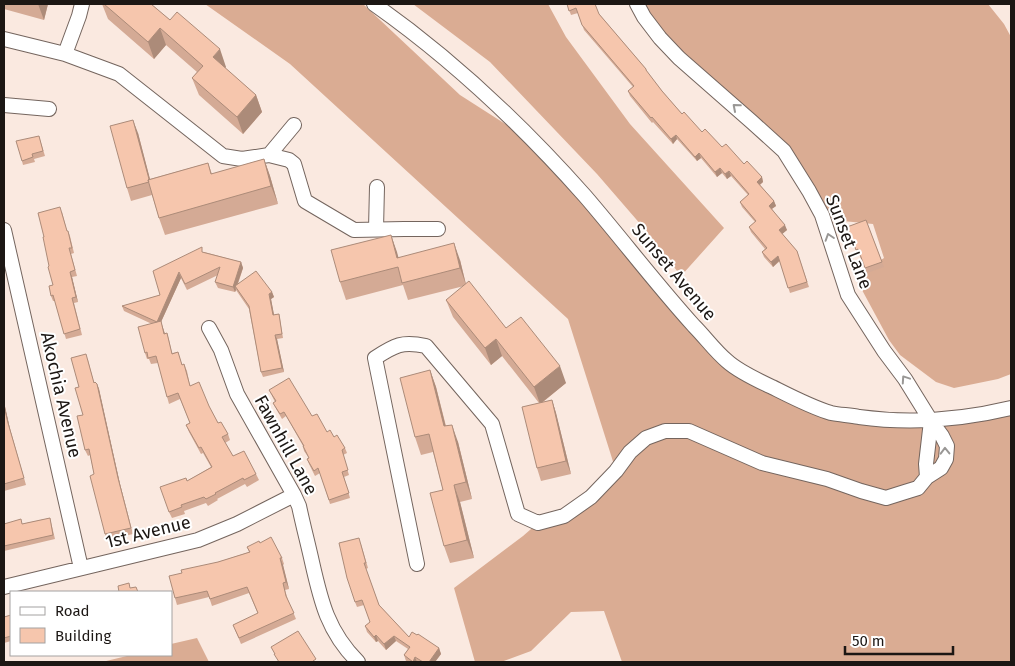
<svg xmlns="http://www.w3.org/2000/svg" width="1015" height="666" font-family="'Fira Sans',sans-serif">
<rect width="100%" height="100%" fill="#fae9e0"/>
<path fill="#daac93" d="M205,4H363L460,95L535,143L727,362L793,398L883,420L1011,408V662H622L604,611L571,612L531,651L501,662H475L454,588L523,536L538,523L564,516L616,471L568,319L290,64Z
M413,4H548L566,37L630,124L724,228L681,276L642,226L597,174L490,62Z
M637,4H988L1004,24L1011,37V374L998,379L954,388L936,382L900,355L889,340L855,277L884,258L873,224L833,220L809,191L784,151L679,58Z
M197,638L209,662H102L131,655H171V644Z"/>
<g fill="none" stroke-linecap="round" stroke-linejoin="round">
<defs>
<path id="minor" d="M374,4C452,59 522,125 585,196C622,239 656,284 694,326C705,337 715,351 727,361C738,371 759,381 772,387C790,396 813,408 831,413C840,415 850,415 859,417C910,424 961,420 1011,408
M4,39L65,54L119,74L223,156L242,159L269,155L289,160L294,164L305,201L354,230L404,229H438
M65,54L79,16L82,4
M4,105L49,109
M269,155L294,125
M376,229L377,187
M4,230L81,568
M209,328L221,350L237,394L294,495L299,506C303,525 308,544 312,562C321,602 328,632 358,662
M927,477L926,464L931,421
M417,564L375,358C395,345 402,341 426,346L492,424L518,514L538,523L564,516L591,497L616,471L630,452L646,438L665,431H689L762,463L827,479L861,491L886,498L905,492L918,488L927,477L941,468L946,459L947,446L942,436L931,421L905,379L884,351L848,295L822,215L809,191L784,151L752,122L679,58L660,38L644,17L637,4
M4,587L198,540L237,524L294,495"/>
</defs>
<use href="#minor" stroke="#74655e" stroke-width="16"/>
<use href="#minor" stroke="#fff" stroke-width="14"/>
</g>
<path fill="#d4aa95" d="M4,4H48L44,20L4,9Z
M102,4H151L226,67L225,68L256,95L262,112L243,134L199,95L192,78L197,72L166,45L154,59L108,19Z
M567,4L599,14L646,69L647,72L662,91L682,114L702,132L762,177L763,182L760,185L774,201L776,206L772,209L787,230L782,234L797,251L809,287L790,293L780,261L773,267L764,257L762,252L765,249L751,232L749,227L755,222L742,207L740,202L748,195L731,176L727,179L722,173L717,177L701,158L697,161L677,139L673,144L653,122L652,123L630,96L628,91L633,87L584,30L578,13L571,15Z
M138,133L150,179L208,163L212,174L264,159L270,176L278,204L165,235L159,218L152,195L131,201L127,188Z
M39,136L45,156L34,159L35,162L23,165L22,161Z
M62,212L67,231H68L70,236L74,253L71,254L77,276L72,277L78,302L74,303L82,335L66,339L55,301H53L51,296L53,285L44,237Z
M866,220L884,267L867,273L859,254H858L847,227Z
M391,235L398,257L460,260L466,284L506,328L566,383L543,402L552,400L556,413L571,474L541,481L537,468L539,403L502,356L491,365L453,317L446,300L464,286L408,300L403,285L346,300L340,282Z
M204,252L241,262L243,268L238,284L272,292L274,297L271,299L274,315L279,314L280,319L283,338L277,339L284,372L263,377L261,372L249,309L236,290L235,292L218,288L215,282L218,275L187,290L181,278L161,322L165,334L167,333L169,340L172,353L178,352L182,365L184,364L187,371L190,386L209,406L218,423L228,434L230,440L225,443L233,456L256,474L259,480L247,487L245,484L217,499L218,500L208,506L206,503L184,511L185,514L172,518L169,512L187,481L211,467L203,453L201,454L189,432L186,425L190,423L180,399L169,404L158,363L151,364L149,359H147L145,353L152,324L124,311L122,306L160,295Z
M88,360L94,383L97,384L99,389L120,484L133,534L107,540L105,534L94,474L90,455L88,456L85,450L83,415L79,387Z
M430,370L436,387L446,426L458,442L472,499L460,502L474,558L450,563L444,546L443,490L433,452L421,455L415,437Z
M269,390L312,416L327,432L334,437L345,448L347,453L343,455L349,475L344,477L350,498L330,504L320,473L315,476L309,464L307,459L309,458L304,451L303,446L286,416L282,419L275,407L273,403L275,402Z
M4,402L10,429L26,485L4,491Z
M50,518L55,539L4,551V524H22Z
M260,543L282,558L284,564L283,565L289,589L285,590L288,600L296,619L241,644L233,625L258,614L249,593L212,606L209,597L177,605L175,598L182,573L218,562L249,552L247,547Z
M361,544L368,568L366,569L379,605L409,637L439,648L441,654L435,662H407L406,661L404,655L408,649L396,641L386,650L378,641L376,642L367,632L365,626L370,622L364,605L357,607L355,602Z
M11,615V641L4,643V617Z"/>
<path fill="#ac8b79" d="M38,4H48L44,20Z
M160,28L166,45L154,59L148,42Z
M220,49L226,67L220,74L213,57Z
M256,95L262,112L243,134L237,117Z
M133,120L138,133L154,195L149,181Z
M676,135L677,139L673,144L671,139Z
M699,153L701,158L697,161L695,157Z
M264,159L270,176L278,204L271,186Z
M720,168L722,173L717,177L715,172Z
M729,171L731,176L727,179L725,174Z
M762,177L763,182L758,186L757,182Z
M774,201L776,206L770,210L769,206Z
M785,225L787,230L781,235L779,230Z
M391,235L397,252L403,275L397,258Z
M454,243L460,260L466,285L460,268Z
M778,256L780,260L773,267L771,262Z
M241,262L243,268L236,288L235,286L236,290L235,292L233,287Z
M70,272L72,277L78,302L76,297Z
M179,272L181,278L161,322L167,340L159,327L157,322Z
M272,292L274,297L271,299L275,320L273,315L269,294Z
M275,335L277,339L284,372L282,368Z
M496,339L502,356L491,365L485,348Z
M560,366L566,383L540,404L534,387Z
M430,370L436,387L450,444L444,426Z
M97,384L99,389L120,484L133,534L118,478Z
M552,400L556,413L571,474L566,461Z
M4,402L10,429L26,485L8,423L4,406Z
M452,425L458,442L472,499L466,482Z
M454,485L460,502L474,558L467,540Z
M280,558L283,565L289,589L286,582Z
M376,635L378,641L376,642L374,637Z
M394,636L396,641L386,650L384,644Z
M439,648L441,654L435,662H429Z
M415,657L417,662H413Z"/>
<path fill="#f6c6ad" stroke="#ac8b79" d="M104,4H151L170,20L177,12L220,49L213,57L256,95L237,117L192,78L203,66L160,28L148,42Z
M567,4H595L599,14L646,69V70L662,91L682,114L684,112L702,132L705,129L722,147L726,144L744,164L747,161L762,177L757,182L774,201L769,206L785,225L779,230L797,251L807,282L788,288L778,256L771,262L762,252L767,248L749,227L756,221L740,202L749,194L729,171L725,174L720,168L715,172L699,153L695,157L676,135L671,139L652,117L651,118L628,91L634,86L582,25L576,8L569,11Z
M133,120L149,179L148,180L149,182L127,188L110,126Z
M39,136L43,151L32,154L33,157L22,161L16,141Z
M264,159L271,186L159,218L148,180L208,163L211,174Z
M60,207L67,231H68L72,248H69L75,270L70,272L76,297L72,298L80,329L64,334L53,295L51,296L49,286L53,285L48,267L49,266L43,237H44L38,213Z
M866,220L882,262L865,268L858,249L856,250L847,227Z
M391,235L397,258L454,243L460,268L402,283L398,267L340,282L331,250Z
M202,247V252L241,262L233,287L215,282L220,267L185,284L179,272L157,322L122,306L160,295L153,271Z
M256,271L272,292L269,294L273,315L279,314L282,334L275,335L282,368L261,372L249,306L235,286Z
M469,281L506,328L521,317L560,366L534,387L496,339L485,348L446,300Z
M161,321L164,334L167,333L172,354L178,352L182,365L184,364L190,386L199,382L209,406L218,423L221,422L228,434L222,437L233,456L244,451L256,474L244,480L243,478L215,493L216,494L206,499L204,497L181,505L182,507L169,512L160,487L186,478L187,481L212,467L201,447L199,448L186,425L190,423L178,393L167,397L156,356L148,358L147,352L145,353L138,327Z
M86,354L94,383L95,382L97,384L118,478L131,528L105,534L90,476L94,474L89,449L85,450L77,416L83,415L75,388L79,387L71,358Z
M430,370L444,426L452,425L466,482L454,485L467,540L444,546L430,493L443,490L429,434L415,437L400,378Z
M289,378L312,416L317,414L327,432L330,430L334,437L337,435L345,448L342,450L348,470L342,472L349,493L329,500L318,468L314,471L307,459L309,458L303,446H304L284,412L280,414L273,403L276,401L269,390Z
M552,400L566,461L537,468L522,407Z
M4,406L8,423L24,478L4,484Z
M50,518L53,535L4,546V524L21,519L22,524Z
M271,537L282,558H280L286,582L283,583L286,596L294,613L239,638L233,625L258,613L247,587L210,599L207,591L175,598L169,576L182,573L181,570L218,562L250,552L247,547L259,541L260,543Z
M359,538L366,563H364L379,605L409,637L412,632L417,635L418,634L439,648L429,662H423L415,657L413,662L404,655L410,647L394,636L384,644L376,635L374,637L365,626L370,622L362,600L355,602L347,578L339,543Z
M129,583L130,588L136,587L138,592H117H119L118,586Z
M11,615V636L4,638V617Z
M298,631L316,659L313,661L314,662H279L274,654H275L271,647Z"/>
<defs><path id="oneway-chevron" d="M-2-3.5L2.5 0L-2 3.5" fill="none" stroke-width="1.6" stroke-linecap="round" stroke-linejoin="round" transform="scale(1.25)"/></defs>
<g stroke="#999795">
<use href="#oneway-chevron" transform="translate(736 107) rotate(-139)"/>
<use href="#oneway-chevron" transform="translate(829 237) rotate(-108)"/>
<use href="#oneway-chevron" transform="translate(905 379) rotate(-124)"/>
<use href="#oneway-chevron" transform="translate(945 451) rotate(-91)"/>
</g>
<g text-anchor="middle" stroke-width="4" stroke-linejoin="round" paint-order="stroke">
<g font-size="18" fill="#1c1714" stroke="#fff">
<text transform="translate(849 242) rotate(69)" y="6">Sunset Lane</text>
<text transform="translate(674 272) rotate(50)" y="6">Sunset Avenue</text>
<text transform="translate(61 395) rotate(77)" y="6">Akochia Avenue</text>
<text transform="translate(286 445) rotate(61)" y="6">Fawnhill Lane</text>
<text transform="translate(148 532) rotate(-14)" y="6">1st Avenue</text>
</g>
</g>
<rect width="1015" height="666" fill="none" stroke="#1c1714" stroke-width="10"/>
<rect x="10" y="591" width="162" height="65" fill="#ffffff" stroke="#a4a2a1"/>
<rect x="20" y="607" width="25" height="8" fill="#ffffff" stroke="#a4a2a1"/>
<text x="55" y="616" font-size="15" fill="#1c1714">Road</text>
<rect x="20" y="628" width="25" height="15" fill="#f6c6ad" stroke="#a4a2a1"/>
<text x="55" y="641" font-size="15" fill="#1c1714">Building</text>
<path d="M845 646v8h108v-8" fill="none" stroke="#1c1714" stroke-width="2.5"/>
<text x="852" y="646" font-size="15" fill="#1c1714" stroke="#ffffff" stroke-width="4" paint-order="stroke">50 m</text>
</svg>
